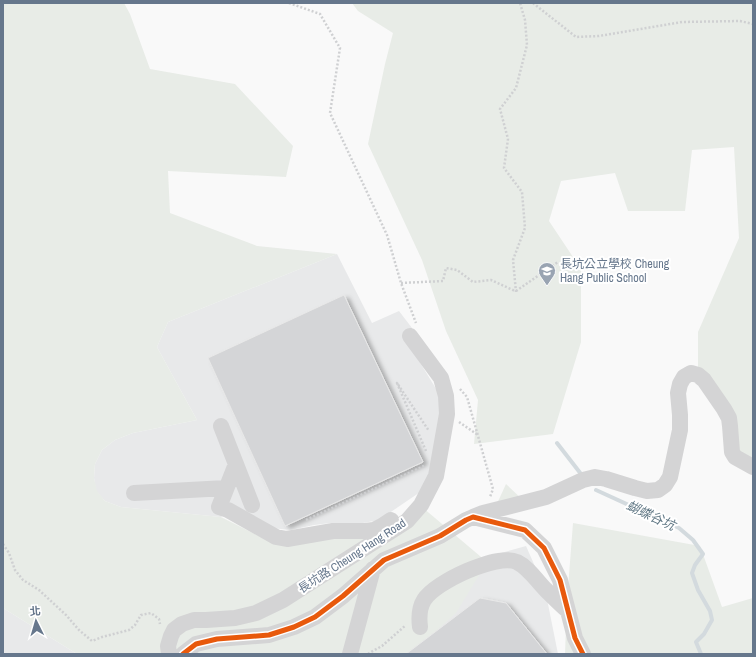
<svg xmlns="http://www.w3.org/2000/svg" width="756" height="657" font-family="'Archivo Narrow','Noto Sans TC',sans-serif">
<defs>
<filter id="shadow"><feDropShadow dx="4.5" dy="2.5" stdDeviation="2" flood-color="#0004"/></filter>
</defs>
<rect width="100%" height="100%" fill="#f9f9f9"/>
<path fill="#e8e9ea" d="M337,254L372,323L399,311L412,328L405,338L438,392L442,407L432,484L379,520L363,523H330L314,525L291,530L271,528L232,506L221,517L121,507L105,501L96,491L94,478L95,464L102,450L115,440L133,433L197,420L157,347L168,322Z
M526,546L545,589L558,654H375L419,576Z
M3,608L77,654H3Z"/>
<path fill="#e8ece7" d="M3,3H124L130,14L150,69L235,84L293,146L286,177L168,171L170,213L257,246L337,254L168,322L157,347L197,420L133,433L115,440L102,450L95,464L94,478L97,491L105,501L121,507L221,517L269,541L333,537L365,538L422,507L487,562L456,613L411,654H77L3,608Z
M352,3H753V467L735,457L730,426L698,375V332L739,238L734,147L692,150L685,211H628L615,173L561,181L549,221L581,269V342L553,434L474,444L478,400L446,331L422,260L368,144L385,64L393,33L358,11Z
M506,484L524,501L495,508Z
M573,523L700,546L722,607L753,598V654H565L567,601Z"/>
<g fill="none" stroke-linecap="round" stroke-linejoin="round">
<path stroke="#d3dade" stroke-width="4" d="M557,443L581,474
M596,490L679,528L693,540L703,554L695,565L692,573L698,590L710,611L712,620L704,634L696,642L701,654"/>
</g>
<path fill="#d4d5d7" stroke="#e8e8e8" filter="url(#shadow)" d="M344,295L423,462L285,526L208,358Z
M480,598L506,603L547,654H406Z"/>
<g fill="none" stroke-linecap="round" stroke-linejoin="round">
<path stroke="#cfd0d2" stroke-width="2.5" stroke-dasharray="2 2" stroke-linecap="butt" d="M289,3L320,14L340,48L330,113L387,235L401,283L416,323
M533,3L576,37L599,36L682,22L740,21L753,24
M401,283L443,281L446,268L457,270L473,282L491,280L515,291
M516,291L558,262
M516,292L513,260L525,228L522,192L504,168L508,139L500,109L516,88L527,45L525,20L520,3
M460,389L467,397L493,489L490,497
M459,422L478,435
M426,451L397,383L429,431
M306,520L424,466
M3,544L9,553L15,570L23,580L39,590L66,615L79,630L92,641L102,637L129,630L135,625L141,615L151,613L159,619L160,624
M368,654L371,652L382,646L406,625"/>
<path stroke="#d4d4d5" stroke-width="16" d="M221,426L252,505
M236,464L219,507L228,510L276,537L287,539L333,531H365L374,530L382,526L391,520
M134,493L226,488
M473,517L483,513L546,497L583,480L595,477L606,479L635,488L647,491L658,490L665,485L670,477L680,430V415L678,393L680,384L684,377L691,373L698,375L704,380L724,409L729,418L730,426L732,452L735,457L753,467
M420,627C419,619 419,608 424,600C435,582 497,553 517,562C529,568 536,580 546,590C553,597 560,604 568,611
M169,654L168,646L171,636L174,630L182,624L194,620H206L235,618L256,613L283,600L407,521L421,505L436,476L447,414L446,396L441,378L410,336
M183,654L196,644L217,639L269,635L294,627L315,617L343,596L384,560L440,536L466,520L473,517L525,530L544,548L560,580L575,638L583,654
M350,654L373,569"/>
<defs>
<path id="cycleway" d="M183,654L196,644L217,639L269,635L294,627L315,617L343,596L384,560L440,536L466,520L473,517L525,530L544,548L560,580L575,638L583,654"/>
</defs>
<use href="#cycleway" stroke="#fff" stroke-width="8"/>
<use href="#cycleway" stroke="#e8590c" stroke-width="5"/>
</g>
<defs>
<symbol id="school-pin" viewBox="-11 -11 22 30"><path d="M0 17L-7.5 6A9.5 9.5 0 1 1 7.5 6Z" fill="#99a4b2" stroke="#fff"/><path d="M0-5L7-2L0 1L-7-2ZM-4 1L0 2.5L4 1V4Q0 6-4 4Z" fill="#fff"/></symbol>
</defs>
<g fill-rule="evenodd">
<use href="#school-pin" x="537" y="261" width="20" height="27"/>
</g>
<g text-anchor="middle" stroke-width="4" stroke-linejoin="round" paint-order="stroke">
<g font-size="12" fill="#66778c" stroke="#fff" text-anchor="start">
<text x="560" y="268">長坑公立學校 Cheung<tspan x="560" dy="14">Hang Public School</tspan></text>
</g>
<g font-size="12" fill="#66778c" stroke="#fff">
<text transform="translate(352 556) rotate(-33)" y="4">長坑路 Cheung Hang Road</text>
</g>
<g font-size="13" font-style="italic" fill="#627986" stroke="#fff">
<text transform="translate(651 515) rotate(25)" y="5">蝴蝶谷坑</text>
</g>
</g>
<rect width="756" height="657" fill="none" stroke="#66778c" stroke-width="8"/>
<g transform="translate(36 621) rotate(355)" stroke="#ffffff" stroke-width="3" paint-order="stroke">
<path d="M0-3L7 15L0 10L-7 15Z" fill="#66778c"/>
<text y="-6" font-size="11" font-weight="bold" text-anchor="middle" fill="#66778c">北</text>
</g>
</svg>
